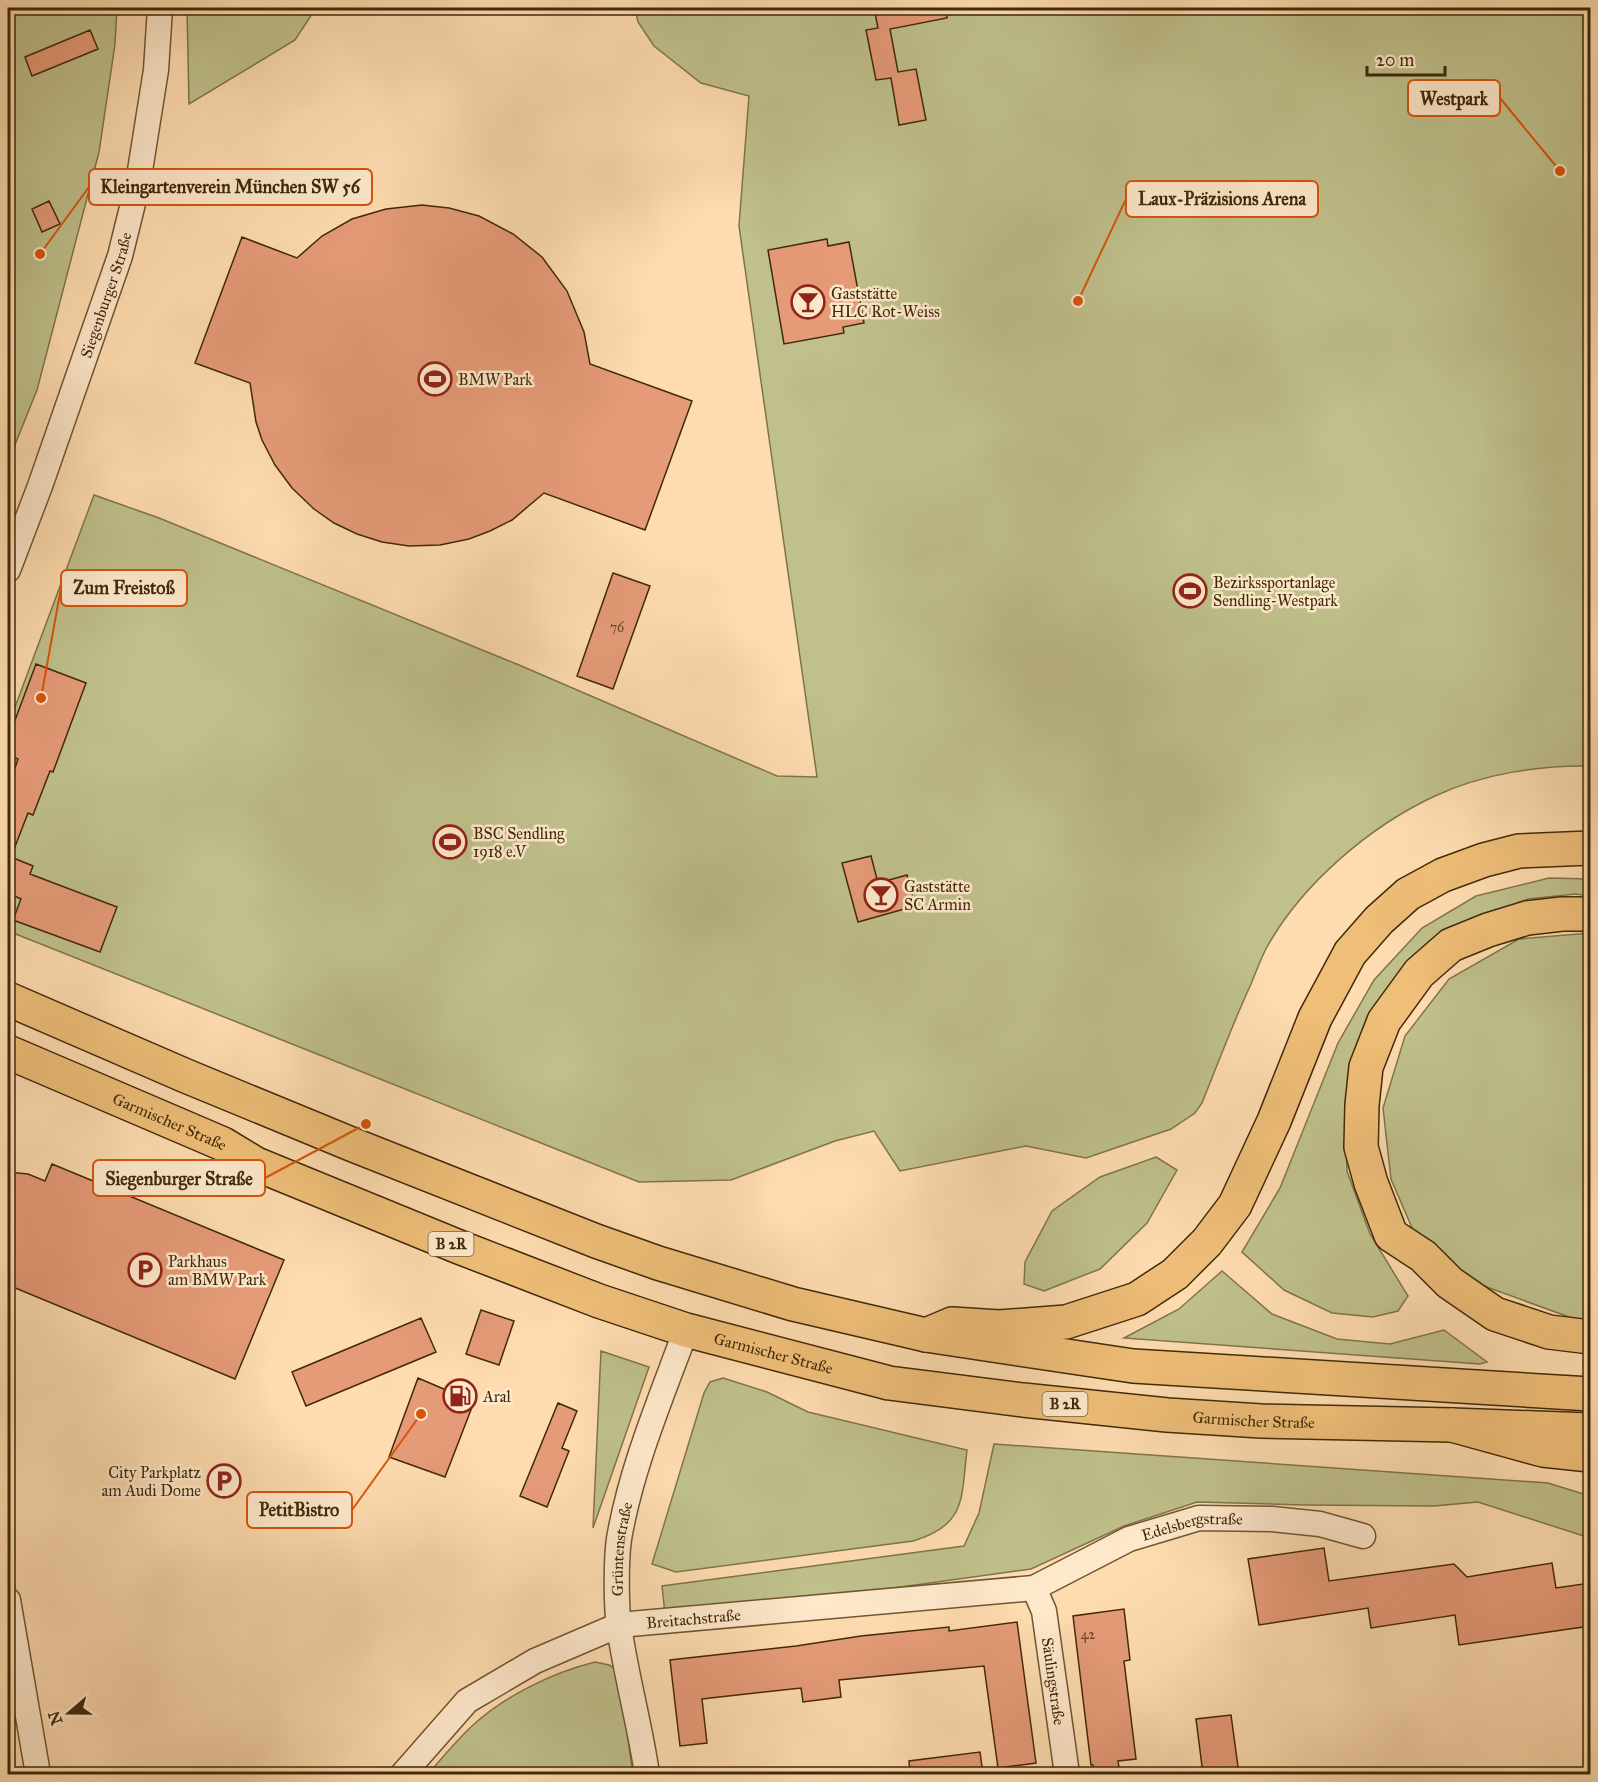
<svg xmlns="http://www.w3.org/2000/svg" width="1598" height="1782" font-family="'IM FELL Great Primer',serif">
<rect width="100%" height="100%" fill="#fedcaf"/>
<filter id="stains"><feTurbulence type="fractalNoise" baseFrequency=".00333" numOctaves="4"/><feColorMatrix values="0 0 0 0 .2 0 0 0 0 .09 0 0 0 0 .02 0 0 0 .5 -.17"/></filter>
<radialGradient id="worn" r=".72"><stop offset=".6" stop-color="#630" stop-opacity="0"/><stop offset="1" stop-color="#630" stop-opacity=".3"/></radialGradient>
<path fill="#bfc08b" stroke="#80744a" stroke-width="1.5" d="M8,8H117L115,44L99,152L37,390L8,462Z
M187,8H316L295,40L189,104Z
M635,8H1590V766C1539,765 1482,774 1435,796C1370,826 1302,884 1267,947C1261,958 1256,972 1251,984C1233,1023 1218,1063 1202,1103L1195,1113L1171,1129L1086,1158L1026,1146L900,1171L874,1131L835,1141L731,1180L639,1182L8,931V726L94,495L159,518L519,665L777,776L817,777L739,226L749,96L701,83L654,46L638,22Z
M1549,878L1590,879V896L1575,894L1528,899L1468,922L1357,1047L1345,1108L1347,1171L1370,1234L1408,1296L1398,1311L1373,1317L1332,1313L1284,1290L1242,1252L1280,1188L1338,1043L1374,980L1422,928L1476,896Z
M1590,933V1322L1580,1321L1473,1282L1419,1244L1391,1179L1383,1108L1405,1036L1449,979L1519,939Z
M1156,1157L1177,1170L1147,1223L1100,1269L1044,1291L1024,1284L1025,1262L1052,1211L1100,1177Z
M1222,1271L1272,1314L1337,1339L1390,1344L1444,1330L1487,1362L1480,1364L1124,1338L1179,1309Z
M601,1351L649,1367L593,1528Z
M723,1378L767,1392L808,1412L967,1450C961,1498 967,1525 913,1541L676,1572L652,1564L704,1393L710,1382Z
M994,1444L1548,1483L1590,1496V1538L1478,1502L1434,1506L1304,1505L1197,1502L1124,1526L1031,1569L836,1596L665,1614L662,1586L964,1546L979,1513Z
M595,1662L609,1665L618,1670L633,1774H428C442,1758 456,1741 472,1726C505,1696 551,1673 595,1662Z"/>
<path fill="#e69b78" stroke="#402909" stroke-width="1.5" d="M874,8H946L947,18L890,29L898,72L916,69L926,120L899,125L891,78L876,80L866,30L878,28Z
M90,30L98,49L32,76L25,57Z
M49,201L60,224L42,232L32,209Z
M422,205L449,208L479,216L513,234L542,257L567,291L584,332L590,364L692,401L645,530L544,493L512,520L490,531L469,539L440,545L409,546L382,542L357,534L334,523L314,509L292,488L275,465L262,440L256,422L250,383L195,363L242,237L297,258L322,236L352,219L386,209Z
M827,239L828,246L849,242L864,323L843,327L844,333L784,344L768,250Z
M613,573L650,586L613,689L577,676Z
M36,664L86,683L53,772L50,771L33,815L28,813L11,857L33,866L30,874L117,907L100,952L13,920L21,899L8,893V789L18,759L8,755V739Z
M871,856L878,883L907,875L915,906L858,922L842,863Z
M52,1164L284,1260L235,1379L8,1285V1172L28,1174L45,1181Z
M481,1310L514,1321L499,1365L466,1354Z
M421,1318L436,1352L306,1406L292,1372Z
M418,1378L474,1402L445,1477L389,1457Z
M558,1403L577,1411L562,1448L569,1451L547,1507L520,1496Z
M1324,1548L1329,1581L1454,1564L1467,1577L1552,1563L1556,1588L1590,1583V1626L1459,1645L1455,1615L1371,1628L1368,1608L1259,1625L1248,1559Z
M1124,1609L1130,1660L1124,1661L1136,1759L1118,1761L1120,1774H1094L1093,1765H1091L1073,1616Z
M1017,1622L1036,1763L998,1768L984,1666L839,1680L841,1697L803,1702L801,1688L702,1699L707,1743L680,1746L670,1660L796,1646L861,1636L949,1627V1631Z
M1231,1715L1239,1774H1203L1196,1719Z
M980,1752L983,1774H910L909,1761Z"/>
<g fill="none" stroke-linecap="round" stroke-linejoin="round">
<defs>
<g id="minor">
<path id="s1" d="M8,570L40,486L120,256L138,183L156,70L160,8"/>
<path id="s2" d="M1034,1588L1044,1611L1067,1774"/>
<path d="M8,1600L38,1774"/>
<path id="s3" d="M403,1774L467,1701L535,1661L619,1625L1034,1588L1129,1539L1199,1518L1272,1519L1320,1524L1363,1536"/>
<path id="s4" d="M647,1774C640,1725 626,1676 619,1626C616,1606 616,1559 619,1539C631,1468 661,1398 686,1330"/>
</g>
<g id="trunk">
<path d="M8,999L186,1076L351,1144L596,1241L658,1263L793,1304L926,1335L1133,1366L1590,1394"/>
<path id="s5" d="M8,1052L223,1144L256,1164L459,1247L599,1301L686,1330L889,1383L1023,1400L1167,1415L1261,1421L1452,1425L1590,1430"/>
</g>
<path id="motorway" d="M1590,914H1562L1527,918L1488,930L1451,945L1419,973L1384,1021L1366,1067L1362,1105L1361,1147L1371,1183L1391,1235L1423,1256L1450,1283L1495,1314L1549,1332L1590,1337
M926,1335L952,1324L999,1327L1066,1322L1137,1299L1175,1274L1207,1242L1235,1205L1274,1121L1315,1018L1350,953L1379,920L1408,894L1443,875L1484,860L1519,851L1590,848
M1452,1425L1543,1450L1590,1455"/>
</defs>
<use href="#minor" stroke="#705632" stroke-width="27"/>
<use href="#trunk" stroke="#402909" stroke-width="36"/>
<use href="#motorway" stroke="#402909" stroke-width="36"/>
<use href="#minor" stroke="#fee8cb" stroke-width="24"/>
<use href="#trunk" stroke="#efbe78" stroke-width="33"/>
<use href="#motorway" stroke="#efbe78" stroke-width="33"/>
</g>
<defs>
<symbol id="bar-ring" viewBox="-11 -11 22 22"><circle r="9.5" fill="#fee8cb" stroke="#8f2418" stroke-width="1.5"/><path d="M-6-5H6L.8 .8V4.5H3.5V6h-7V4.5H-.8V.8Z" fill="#8f2418"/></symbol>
<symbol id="stadium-ring" viewBox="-11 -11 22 22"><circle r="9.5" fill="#fee8cb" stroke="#8f2418" stroke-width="1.5"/><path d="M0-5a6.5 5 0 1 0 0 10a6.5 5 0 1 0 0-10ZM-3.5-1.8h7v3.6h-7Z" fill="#8f2418"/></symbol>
<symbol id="parking-ring" viewBox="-11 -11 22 22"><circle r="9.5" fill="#fee8cb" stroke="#8f2418" stroke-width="1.5"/><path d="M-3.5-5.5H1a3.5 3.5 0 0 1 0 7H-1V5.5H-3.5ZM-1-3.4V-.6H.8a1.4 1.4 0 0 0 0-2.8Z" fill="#8f2418"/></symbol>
<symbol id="fuel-ring" viewBox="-11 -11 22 22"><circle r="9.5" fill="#fee8cb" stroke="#8f2418" stroke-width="1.5"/><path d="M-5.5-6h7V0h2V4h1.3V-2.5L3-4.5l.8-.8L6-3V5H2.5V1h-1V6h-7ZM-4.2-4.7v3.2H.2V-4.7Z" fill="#8f2418"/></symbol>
</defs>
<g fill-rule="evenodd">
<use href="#bar-ring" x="789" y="283" width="38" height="38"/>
<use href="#stadium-ring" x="416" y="360" width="38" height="38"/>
<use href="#stadium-ring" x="1171" y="572" width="38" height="38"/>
<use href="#stadium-ring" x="431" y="823" width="38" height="38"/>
<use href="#bar-ring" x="862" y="876" width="38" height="38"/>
<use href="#parking-ring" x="126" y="1251" width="38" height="38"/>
<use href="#fuel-ring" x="441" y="1377" width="38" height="38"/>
<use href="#parking-ring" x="205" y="1462" width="38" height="38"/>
</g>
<g text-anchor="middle" stroke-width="5" stroke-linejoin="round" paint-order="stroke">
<g font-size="14" fill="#6a4625">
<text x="617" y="632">76</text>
<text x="1088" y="1639">42</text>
</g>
<g fill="#fee8cb" stroke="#796243" stroke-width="1.5">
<rect x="428.5" y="1232" width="45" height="24" rx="4.5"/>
<rect x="1042.5" y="1392" width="45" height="24" rx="4.5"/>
</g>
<g font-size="15" font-weight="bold" fill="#402909">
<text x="451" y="1249">B 2R</text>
<text x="1065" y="1409">B 2R</text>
</g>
<g font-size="16" fill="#402909" stroke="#fee8cb" text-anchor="start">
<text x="831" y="299">Gaststätte<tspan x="831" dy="18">HLC Rot-Weiss</tspan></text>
<text x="458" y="385">BMW Park</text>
<text x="1213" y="588">Bezirkssportanlage<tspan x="1213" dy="18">Sendling-Westpark</tspan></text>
<text x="473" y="839">BSC Sendling<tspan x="473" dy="18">1918 e.V</tspan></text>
<text x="904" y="892">Gaststätte<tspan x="904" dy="18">SC Armin</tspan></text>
<text x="168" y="1267">Parkhaus<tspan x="168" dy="18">am BMW Park</tspan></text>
<text x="483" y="1402">Aral</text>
<text x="201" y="1478" text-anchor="end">City Parkplatz<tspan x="201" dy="18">am Audi Dome</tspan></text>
</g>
<g font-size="16" fill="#402909" stroke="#fee8cb">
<text dy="6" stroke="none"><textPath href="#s1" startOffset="292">Siegenburger Straße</textPath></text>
<text dy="6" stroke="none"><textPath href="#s5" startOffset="176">Garmischer Straße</textPath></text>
<text dy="6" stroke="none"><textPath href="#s5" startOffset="824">Garmischer Straße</textPath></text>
<text dy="6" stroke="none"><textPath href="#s5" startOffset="1310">Garmischer Straße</textPath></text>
<text dy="6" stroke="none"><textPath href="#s3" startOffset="856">Edelsbergstraße</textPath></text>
<text dy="6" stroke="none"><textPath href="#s4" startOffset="228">Grüntenstraße</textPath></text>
<text dy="6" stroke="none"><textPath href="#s3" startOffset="342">Breitachstraße</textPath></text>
<text dy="6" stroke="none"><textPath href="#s2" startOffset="96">Säulingstraße</textPath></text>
</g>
</g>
<path fill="none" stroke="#d7540c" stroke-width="2" d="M1560 171L1500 98M40 254L89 187M1078 301L1126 199M41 698L61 588M366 1124L265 1178M421 1414L352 1510"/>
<g fill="#d7540c" stroke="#fee8cb" stroke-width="2">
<circle cx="1560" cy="171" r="6"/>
<circle cx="40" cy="254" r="6"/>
<circle cx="1078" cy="301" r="6"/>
<circle cx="41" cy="698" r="6"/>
<circle cx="366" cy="1124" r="6"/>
<circle cx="421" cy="1414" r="6"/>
</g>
<g fill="#fee8cb" stroke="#d7540c" stroke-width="2">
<rect x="1408" y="80" width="92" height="36" rx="6"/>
<rect x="89" y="169" width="283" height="36" rx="6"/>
<rect x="1126" y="181" width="192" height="36" rx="6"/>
<rect x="61" y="570" width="126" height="36" rx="6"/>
<rect x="93" y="1160" width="172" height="36" rx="6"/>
<rect x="247" y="1492" width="105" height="36" rx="6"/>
</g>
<g font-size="18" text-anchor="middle" font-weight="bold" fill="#402909">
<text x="1454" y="105">Westpark</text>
<text x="230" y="193">Kleingartenverein München SW 56</text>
<text x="1222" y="205">Laux-Präzisions Arena</text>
<text x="124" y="594">Zum Freistoß</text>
<text x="179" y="1185">Siegenburger Straße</text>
<text x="299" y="1516">PetitBistro</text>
</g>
<rect width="1598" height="1782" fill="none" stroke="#fedcaf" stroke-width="30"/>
<rect x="9" y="9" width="1580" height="1764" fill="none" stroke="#402909" stroke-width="3"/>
<rect x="15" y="15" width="1568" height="1752" fill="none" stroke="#402909" stroke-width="1.5"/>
<g transform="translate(69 1713) rotate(250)" stroke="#fee8cb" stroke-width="4.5" paint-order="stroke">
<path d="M0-4.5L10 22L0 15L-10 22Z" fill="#402909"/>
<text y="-9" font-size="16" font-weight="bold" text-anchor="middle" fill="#402909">N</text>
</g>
<path d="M1367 66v9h78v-9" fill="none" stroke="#402909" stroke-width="3"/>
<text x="1376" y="66" font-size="18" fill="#402909" stroke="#fee8cb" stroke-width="4.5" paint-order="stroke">20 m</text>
<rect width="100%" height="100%" filter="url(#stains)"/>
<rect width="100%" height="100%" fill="url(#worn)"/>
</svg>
